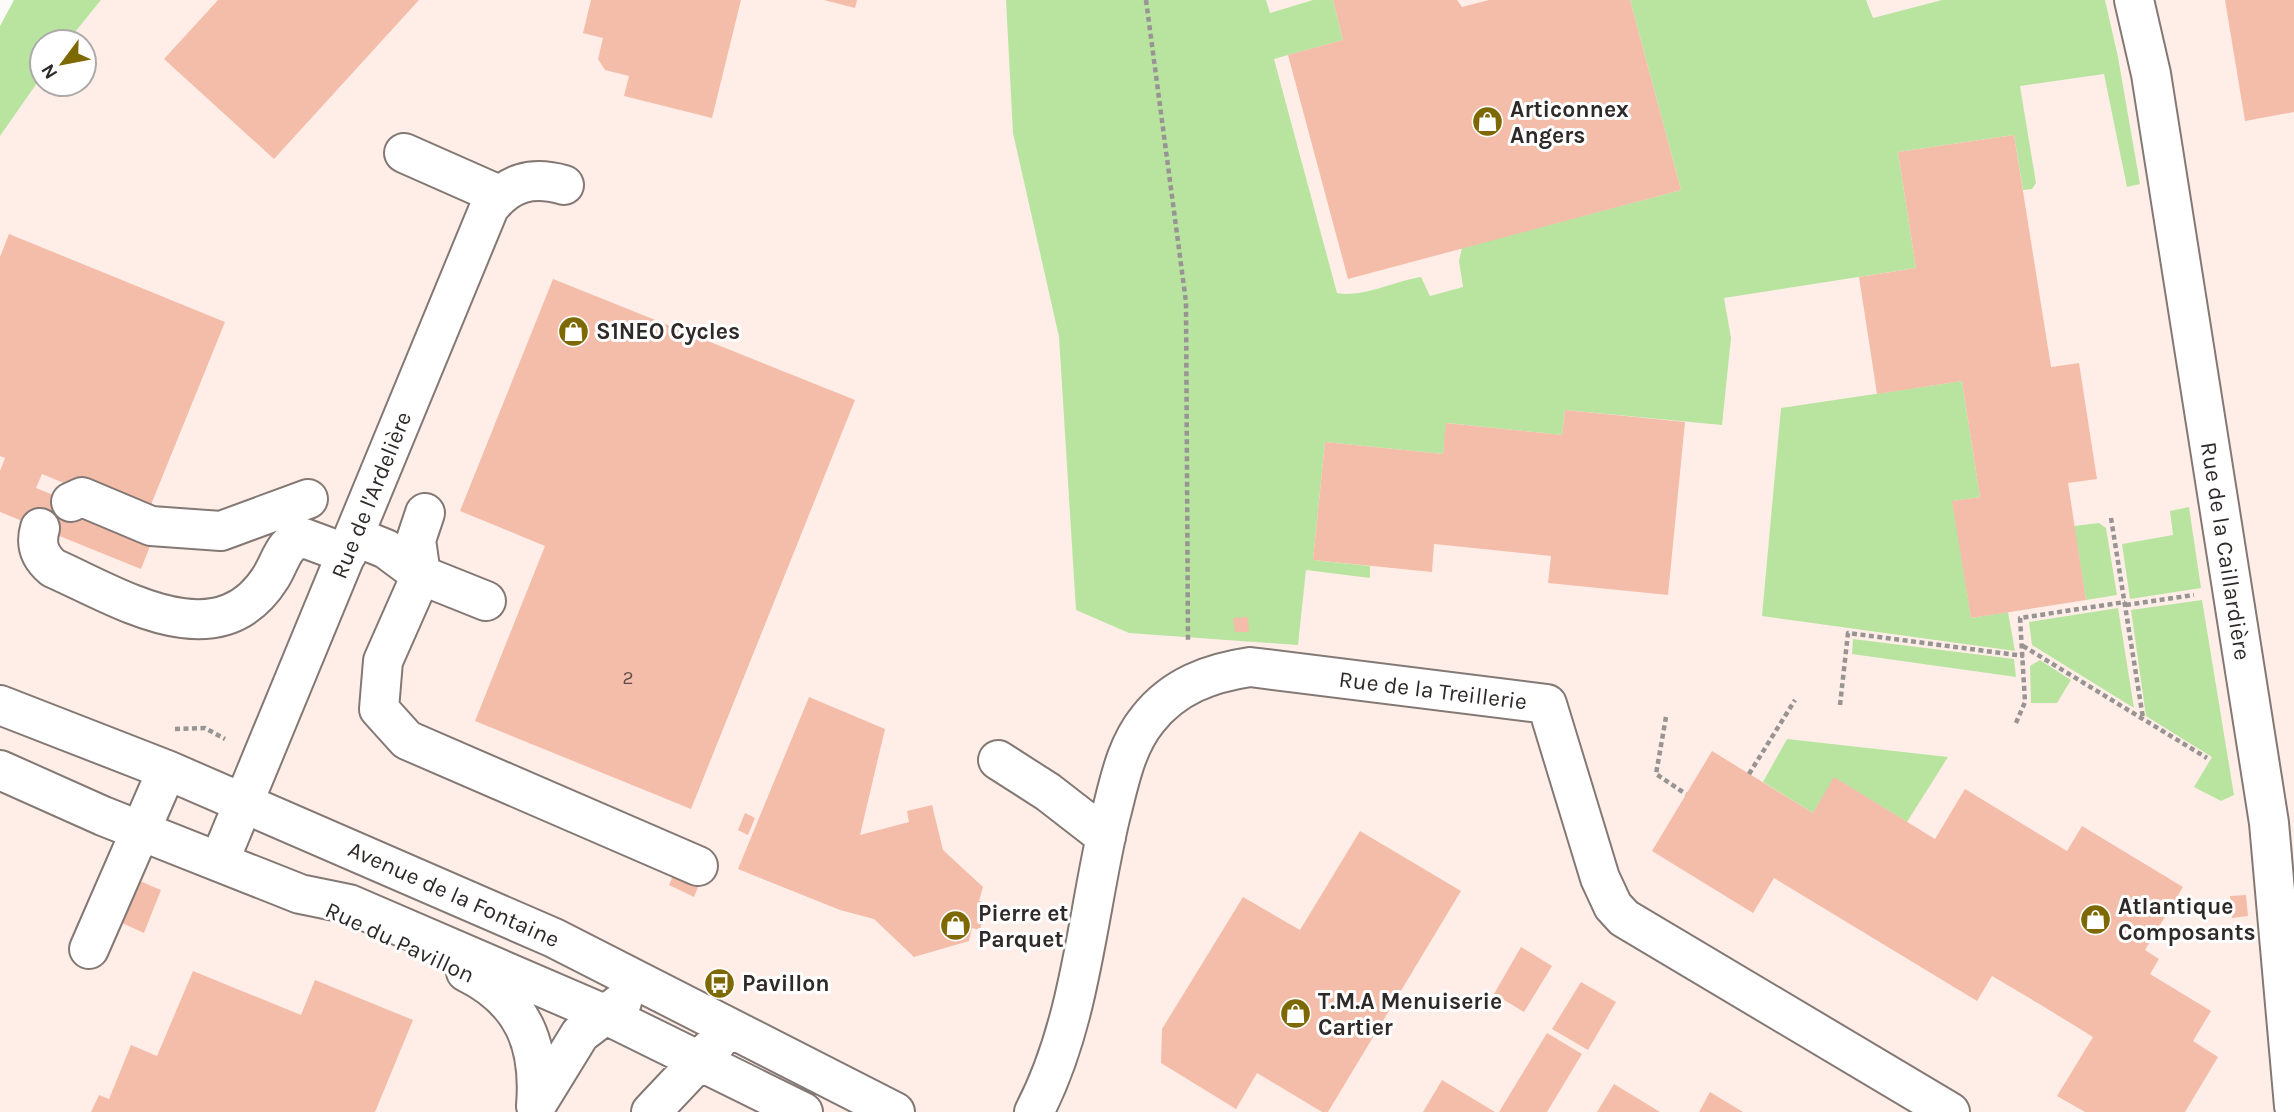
<svg xmlns="http://www.w3.org/2000/svg" width="2294" height="1112" font-family="Karla,sans-serif">
<rect width="100%" height="100%" fill="#fdfbfa"/>
<path fill="#ffeee8" d="M101,0H2294V1112H0V136L42,76V84H84V42H67Z"/>
<path fill="#b8e4a0" d="M14,0H101L67,42H42V76L0,136V26Z
M1006,0H1266L1270,13L1313,0H1333L1343,40L1274,59L1337,293C1362,298 1395,281 1421,277L1430,296L1463,287L1459,261L1462,248L1681,190L1630,0H1866L1873,18L1942,0H2105L2118,57L2140,184L2127,187L2104,74L2020,86L2036,183L2032,189L2023,190L2014,135L1898,152L1916,268L1724,298L1731,338L1722,425L1565,410L1562,435L1447,423L1443,454L1325,442L1313,560L1370,566V578L1306,570L1298,645L1129,633L1076,610L1059,337L1013,133Z
M1962,381L1980,497L1953,501L1971,618L2008,612L2015,651L1762,616L1781,408Z
M2189,507L2201,588L2130,599L2122,544L2173,535L2170,511Z
M2099,523L2106,528L2117,595L2086,600L2074,526Z
M2202,600L2234,795L2221,801L2194,787L2212,757L2146,716L2131,610Z
M2118,608L2134,708L2032,645L2029,622Z
M1853,639L2014,659L2016,677L1852,654Z
M2040,660L2071,680L2057,703H2031L2030,666Z
M1787,739L1948,757L1907,822L1835,778L1813,813L1763,782Z"/>
<path fill="#f4bdaa" d="M218,0H419L274,159L164,59Z
M591,0H741L712,118L624,96L629,76L605,70L598,59L603,38L583,33Z
M824,0H857L855,8Z
M1333,0H1457L1462,7L1489,0H1630L1681,190L1348,279L1288,55L1343,40Z
M2225,0H2294V112L2245,121Z
M2014,135L2051,367L2079,363L2097,479L2068,483L2086,600L1971,618L1952,501L1980,497L1962,381L1877,394L1859,277L1916,268L1898,152Z
M9,234L225,322L146,517L42,474L36,488L154,536L141,569L0,512V471L5,458L0,456V257Z
M553,279L855,400L691,809L475,721L545,546L460,511Z
M1565,410L1685,422L1668,595L1548,583L1551,556L1493,550L1434,544L1432,572L1313,560L1325,442L1443,454L1446,423L1562,435Z
M1248,617L1249,632H1235L1233,618Z
M809,697L885,729L860,835L909,822L907,811L932,805L943,850L983,887L979,901L986,903L980,930L972,928L969,941L914,957L874,919L840,910L738,869Z
M1712,751L1813,813L1834,777L1935,839L1965,789L2067,851L2082,826L2183,887L2145,950L2159,959L2150,974L2211,1011L2193,1041L2218,1057L2185,1112H2085L2057,1096L2093,1037L2041,1005L1992,976L1977,1001L1774,878L1753,913L1652,851Z
M745,813L755,818L748,835L738,830Z
M1360,831L1461,891L1328,1112H1322L1257,1073L1236,1109L1161,1063L1162,1029L1243,897L1300,930Z
M674,873L699,885L694,897L669,885Z
M140,881L161,890L144,933L122,923Z
M2246,895L2248,916L2232,918L2230,896Z
M1521,947L1552,966L1524,1012L1494,994Z
M193,971L301,1015L315,980L413,1020L375,1112H91L99,1095L109,1099L131,1045L157,1056Z
M712,974L730,983L726,990L709,981Z
M1581,982L1616,1002L1588,1050L1552,1029Z
M1547,1033L1582,1054L1547,1112H1499Z
M1442,1080L1495,1112H1423Z
M1614,1084L1660,1112H1597Z
M1710,1092L1743,1112H1699Z"/>
<g fill="none" stroke-linecap="round" stroke-linejoin="round">
<defs>
<path id="minor" d="M2134,0L2151,74L2269,823L2294,1106
M404,153L499,195
M71,502L82,497L151,526L221,531L308,499
M425,513L416,540L421,575L383,661L379,709L407,740L698,866
M40,528C35,545 40,557 53,568C119,597 218,662 271,577C281,561 284,540 304,538L347,554
M354,536L386,549L421,575L486,601
M0,705L167,770L554,938L895,1112
M998,760L1048,792L1106,837
M0,770L103,816L300,894L349,904L604,1014L803,1112
M219,862L489,208C509,182 532,176 564,185
M89,949L167,770
M466,972C523,1000 541,1044 536,1106
M537,1104L580,1034L622,1002
M651,1112L717,1042
M1034,1112C1081,1022 1087,915 1110,818C1119,784 1125,747 1148,719C1174,686 1210,673 1250,667L1547,704L1600,878L1613,906L1624,918L1950,1112"/>
</defs>
<use href="#minor" stroke="#837874" stroke-width="42"/>
<path stroke="#989493" stroke-width="4.5" stroke-dasharray="5 3.5" stroke-linecap="butt" d="M1146,0L1186,302L1188,643
M2111,518L2143,718
M2126,605L2194,595
M2023,646L2207,758
M1840,705L1848,633L2024,656
M1666,717L1656,774L1686,794
M2016,723L2025,702L2020,618L2125,602
M175,729L205,728L225,739
M1749,774L1795,700"/>
<use href="#minor" stroke="#fff" stroke-width="38"/>
</g>
<defs>
<symbol id="shop-disc" viewBox="-11 -11 22 22"><circle r="9.5" fill="#7e6800" stroke="#fff"/><path d="M-5-2.5h2.3a2.7 3.5 0 0 1 5.4 0H5L5.5 6h-11ZM-1.5-2.5h3a1.5 2.3 0 0 0-3 0Z" fill="#fff"/></symbol>
<symbol id="bus-disc" viewBox="-11 -11 22 22"><circle r="9.5" fill="#7e6800" stroke="#fff"/><path d="M-5-6H5V4H4V6H2V4H-2V6H-4V4H-5ZM-3.5-4V0h7V-4ZM-3.5 1.2v1.5H-2V1.2ZM2 1.2v1.5H3.5V1.2Z" fill="#fff"/></symbol>
</defs>
<g fill-rule="evenodd">
<use href="#shop-disc" x="1470" y="104" width="35" height="35"/>
<use href="#shop-disc" x="556" y="314" width="35" height="35"/>
<use href="#shop-disc" x="2078" y="902" width="35" height="35"/>
<use href="#shop-disc" x="938" y="908" width="35" height="35"/>
<use href="#bus-disc" x="702" y="966" width="35" height="35"/>
<use href="#shop-disc" x="1278" y="996" width="35" height="35"/>
</g>
<g text-anchor="middle" stroke-width="6" stroke-linejoin="round" paint-order="stroke">
<g font-size="19" fill="#604f49">
<text x="628" y="684">2</text>
</g>
<g font-size="23" font-weight="bold" fill="#2f2a29" stroke="#fff" text-anchor="start">
<text x="1510" y="117">Articonnex<tspan x="1510" dy="26">Angers</tspan></text>
<text x="596" y="339">S1NEO Cycles</text>
<text x="2118" y="914">Atlantique<tspan x="2118" dy="26">Composants</tspan></text>
<text x="978" y="921">Pierre et<tspan x="978" dy="26">Parquet</tspan></text>
<text x="742" y="991">Pavillon</text>
<text x="1318" y="1009">T.M.A Menuiserie<tspan x="1318" dy="26">Cartier</tspan></text>
</g>
<g font-size="23" fill="#2f2a29" stroke="#fff">
<text transform="translate(371 495) rotate(-68)" y="8">Rue de l'Ardelière</text>
<text transform="translate(2226 551) rotate(81)" y="8">Rue de la Caillardière</text>
<text transform="translate(1433 690) rotate(7)" y="8">Rue de la Treillerie</text>
<text transform="translate(454 894) rotate(24)" y="8">Avenue de la Fontaine</text>
<text transform="translate(400 942) rotate(25)" y="8">Rue du Pavillon</text>
</g>
</g>
<g transform="translate(63 63) rotate(238)"><circle r="33" fill="#ffffff" stroke="#acaaa9" stroke-width="2"/>
<path d="M0-5L12 26L0 18L-12 26Z" fill="#7e6800"/>
<text y="-10" font-size="19" font-weight="bold" text-anchor="middle" fill="#2f2a29">N</text>
</g>
</svg>
